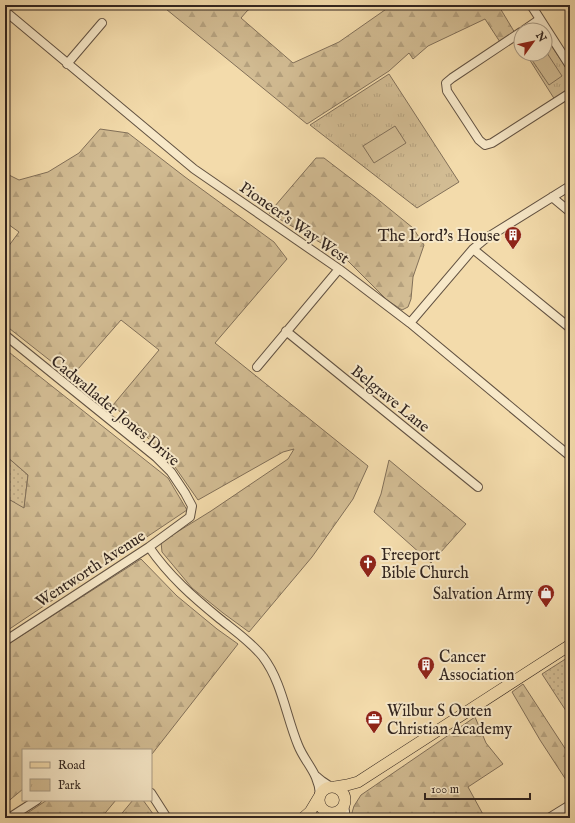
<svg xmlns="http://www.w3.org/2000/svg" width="575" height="823" font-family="'IM FELL English',serif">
<defs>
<pattern id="grass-dots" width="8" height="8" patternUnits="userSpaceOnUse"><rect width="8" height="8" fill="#d2bc93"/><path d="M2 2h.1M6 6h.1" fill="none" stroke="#b5a17e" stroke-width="1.8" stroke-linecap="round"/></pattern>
<pattern id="forest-firs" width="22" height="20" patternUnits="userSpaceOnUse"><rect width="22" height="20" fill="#d2bc93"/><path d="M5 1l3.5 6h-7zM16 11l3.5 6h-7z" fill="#b5a17e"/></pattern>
<pattern id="park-tufts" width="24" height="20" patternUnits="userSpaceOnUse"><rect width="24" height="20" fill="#d2bc93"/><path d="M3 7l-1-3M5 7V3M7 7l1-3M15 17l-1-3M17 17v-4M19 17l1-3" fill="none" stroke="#b5a17e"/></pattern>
</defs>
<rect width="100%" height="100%" fill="#f3dbab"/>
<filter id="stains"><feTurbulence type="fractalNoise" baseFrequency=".005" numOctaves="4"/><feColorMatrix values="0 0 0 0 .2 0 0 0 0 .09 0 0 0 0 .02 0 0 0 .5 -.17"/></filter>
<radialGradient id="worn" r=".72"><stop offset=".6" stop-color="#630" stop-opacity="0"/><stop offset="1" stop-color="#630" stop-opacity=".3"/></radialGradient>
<path fill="url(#grass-dots)" stroke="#827059" d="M5,455L28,475L24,509L5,497Z
M567,658L570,664V717L542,674Z"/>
<path fill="url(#forest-firs)" stroke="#827059" d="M161,5H255L247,11L241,18L293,63L339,42L392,5H503L500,8L515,33L500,42L485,19L428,46L413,59L409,53L389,71L307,124Z
M100,129L128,133L185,177L274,242L287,259L215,343L368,466L353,499L312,557L249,632L223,613L192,588L162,552L161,542L211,511L288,459L294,449L283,452L198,500L168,457L113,405L159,350L121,320L71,377L5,325V251L19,232L5,222V173L19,180L48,172L79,153Z
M316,158H324L375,197L413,228L424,245L413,277L411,299L408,307L402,310L387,300L342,255L269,213Z
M5,349L168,478L187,510L5,632V497L24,508L28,475L5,455Z
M389,460L466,524L431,563L374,512L381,494Z
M141,559L177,596L217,629L238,644L152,754L151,755V750H122L120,749L102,750H23V789L5,804V646Z
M523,684L570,756V786L540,740L512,692Z
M475,717L486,743L503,764L468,787L485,818H353L351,816L354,806L361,795Z
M47,800H116L101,818H20Z
M133,800H143L156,818H118Z"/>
<path fill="url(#park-tufts)" stroke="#827059" d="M545,36L570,74V90L555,100L526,54H545Z
M389,74L459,182L417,208L310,125Z"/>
<path fill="#d2bc93" stroke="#827059" d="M545,50L562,76L549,85L532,60L540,54H545Z
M395,126L406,143L374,163L363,146Z"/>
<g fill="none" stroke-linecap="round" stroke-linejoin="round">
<defs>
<path id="minor" d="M531,5L570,66
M5,11L194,169L339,269L410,323L554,443L570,456
M524,30L540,19
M521,32L452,78L446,83L447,91L479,140L485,145L492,143L570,93
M67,64L102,23
M552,197L570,212
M473,249L570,328
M410,323L473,249L485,239L570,186
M286,331L478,487
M5,335L156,457L171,472L185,493L192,506L190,517L149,547L5,641
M257,367L339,269
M149,547C169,576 193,597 220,619C235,631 251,642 263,657C282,682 286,716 298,745C305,763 319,773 320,795
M316,776L322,781L331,787
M151,793L167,818
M344,805L346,818
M332,813L340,818
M9,818L37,800
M549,818L570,805"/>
<path id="major" d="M335,787L347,785L358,782L570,645
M319 800a13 13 0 1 1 26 0a13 13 0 1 1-26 0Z
M303,818L310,812L319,797"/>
</defs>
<use href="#minor" stroke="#625242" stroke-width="10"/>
<use href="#major" stroke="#32251f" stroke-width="12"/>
<use href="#minor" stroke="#f7e8c8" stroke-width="8"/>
<use href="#major" stroke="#f3dbab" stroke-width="11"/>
</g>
<defs>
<symbol id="building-pin" viewBox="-11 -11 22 30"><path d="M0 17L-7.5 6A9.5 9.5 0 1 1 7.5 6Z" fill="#8f2418" stroke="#f7e8c8"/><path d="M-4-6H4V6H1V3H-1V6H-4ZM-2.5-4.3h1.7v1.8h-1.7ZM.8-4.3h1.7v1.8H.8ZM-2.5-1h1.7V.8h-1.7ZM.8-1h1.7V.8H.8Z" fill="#fff"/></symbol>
<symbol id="church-pin" viewBox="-11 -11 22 30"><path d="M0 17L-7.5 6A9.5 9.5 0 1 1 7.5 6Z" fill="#8f2418" stroke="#f7e8c8"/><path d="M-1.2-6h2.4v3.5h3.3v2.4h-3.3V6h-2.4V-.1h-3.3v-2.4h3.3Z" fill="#fff"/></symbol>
<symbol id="shop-pin" viewBox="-11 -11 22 30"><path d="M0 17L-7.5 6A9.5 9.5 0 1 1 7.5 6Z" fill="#8f2418" stroke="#f7e8c8"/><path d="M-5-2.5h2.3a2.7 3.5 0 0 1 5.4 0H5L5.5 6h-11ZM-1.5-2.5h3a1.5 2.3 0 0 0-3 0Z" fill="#fff"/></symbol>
<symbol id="office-pin" viewBox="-11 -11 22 30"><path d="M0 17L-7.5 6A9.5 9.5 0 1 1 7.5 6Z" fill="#8f2418" stroke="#f7e8c8"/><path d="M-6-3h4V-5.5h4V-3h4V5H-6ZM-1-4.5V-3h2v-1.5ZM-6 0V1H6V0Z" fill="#fff"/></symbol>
</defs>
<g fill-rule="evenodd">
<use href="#building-pin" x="503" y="225" width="20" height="27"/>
<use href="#church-pin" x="358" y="553" width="20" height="27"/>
<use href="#shop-pin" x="536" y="583" width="20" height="27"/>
<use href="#building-pin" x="416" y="655" width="20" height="27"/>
<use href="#office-pin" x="364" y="709" width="20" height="27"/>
</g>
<g text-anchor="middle" stroke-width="4" stroke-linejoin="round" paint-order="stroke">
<g font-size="16" fill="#32251f" stroke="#f7e8c8">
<text transform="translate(295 222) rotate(35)" y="6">Pioneer's Way West</text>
<text transform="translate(391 398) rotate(39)" y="6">Belgrave Lane</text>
<text transform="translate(116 410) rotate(40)" y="6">Cadwallader Jones Drive</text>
<text transform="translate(90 568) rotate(-33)" y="6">Wentworth Avenue</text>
</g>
<g font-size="16" fill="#32251f" stroke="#f7e8c8" text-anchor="start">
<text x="500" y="241" text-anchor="end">The Lord's House</text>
<text x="381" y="560">Freeport<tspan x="381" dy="18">Bible Church</tspan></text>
<text x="533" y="599" text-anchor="end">Salvation Army</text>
<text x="439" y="662">Cancer<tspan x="439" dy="18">Association</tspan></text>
<text x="387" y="716">Wilbur S Outen<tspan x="387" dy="18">Christian Academy</tspan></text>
</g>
</g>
<rect width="575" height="823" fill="none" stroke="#f3dbab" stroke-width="20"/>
<rect x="6" y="6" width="563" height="811" fill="none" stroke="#32251f" stroke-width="2"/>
<rect x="10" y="10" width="555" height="803" fill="none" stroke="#32251f"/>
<rect x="22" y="749" width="130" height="52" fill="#f7e8c8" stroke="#a89a84"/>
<rect x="30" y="762" width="20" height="6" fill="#f3dbab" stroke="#a89a84"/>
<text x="58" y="769" font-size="12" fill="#32251f">Road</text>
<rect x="30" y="779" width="20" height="12" fill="url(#park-tufts)" stroke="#a89a84"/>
<text x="58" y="789" font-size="12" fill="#32251f">Park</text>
<g transform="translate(533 42) rotate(57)"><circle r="19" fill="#f7e8c8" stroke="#a89a84"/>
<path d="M0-3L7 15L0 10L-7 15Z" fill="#8f2418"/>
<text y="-6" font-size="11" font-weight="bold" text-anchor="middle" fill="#32251f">N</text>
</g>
<path d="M425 793v6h105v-6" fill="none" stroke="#32251f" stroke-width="2"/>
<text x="431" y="793" font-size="12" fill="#32251f" stroke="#f7e8c8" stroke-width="3" paint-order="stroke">100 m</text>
<rect width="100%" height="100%" filter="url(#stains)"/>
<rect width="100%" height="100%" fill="url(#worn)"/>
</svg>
